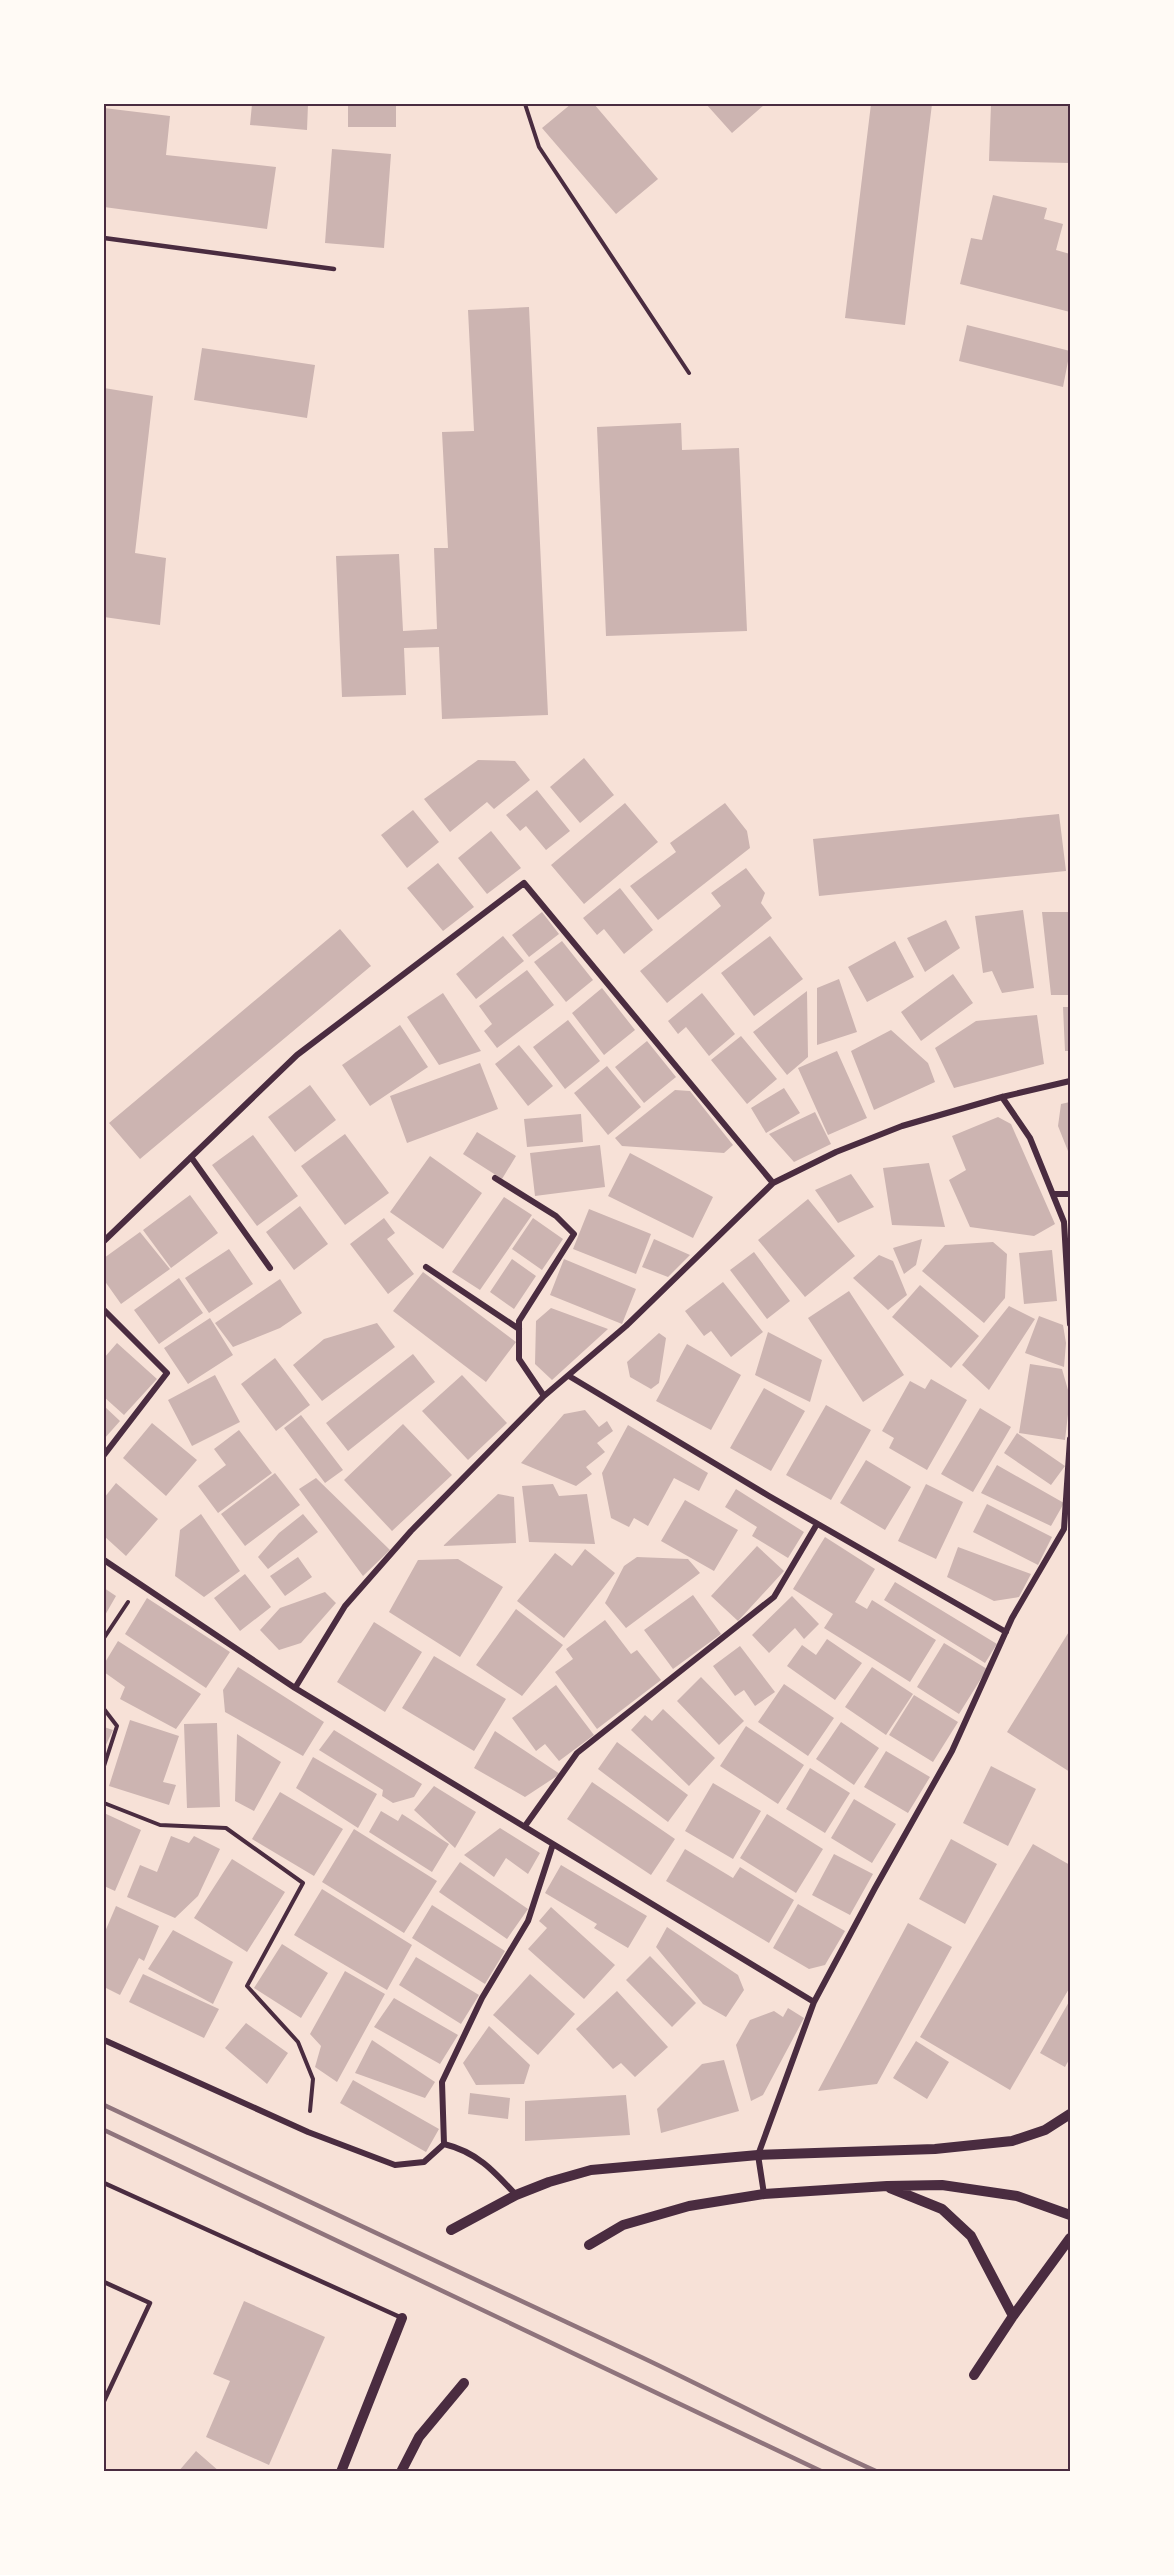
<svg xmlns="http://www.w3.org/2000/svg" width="1174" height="2575" font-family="Karla,sans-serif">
<rect width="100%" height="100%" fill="#f7e1d7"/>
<path fill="#ccb4b1" d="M252,104H308L307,130L250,125Z
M348,104H396V127H348Z
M571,104H594L658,179L616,214L542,128Z
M706,104H765L732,133Z
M871,104H932L905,325L845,318Z
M991,104H1070V163L989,161Z
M104,108L170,116L166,155L276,167L267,229L104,207Z
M332,149L391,154L384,248L325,243Z
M993,195L1047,208L1044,219L1063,224L1056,250L1070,254V312L960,284L971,238L982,240Z
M529,307L548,715L442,719L439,647L404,648L406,695L342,697L336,556L399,554L403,631L437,629L434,548H448L442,432L474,431L468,310Z
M967,325L1070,351L1063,387L959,361Z
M202,348L315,365L307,418L194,400Z
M104,388L153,396L135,553L166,558L160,625L104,617Z
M681,423L682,450L739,448L747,631L606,636L597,427Z
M584,758L614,795L580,823L550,787Z
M478,760L515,761L530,780L494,809L487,802L450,832L424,799Z
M537,790L570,831L546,850L526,826L520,831L506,815Z
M625,803L658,842L584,904L551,865Z
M725,803L747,831L750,848L658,920L630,886L676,852L670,843Z
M413,810L439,842L407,868L381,835Z
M1059,814L1066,871L819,896L813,839Z
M491,831L521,868L487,894L458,858Z
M438,863L474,907L443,931L407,888Z
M746,868L765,893L761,903L772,918L667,1003L640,971L721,906L711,893Z
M620,888L653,930L624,954L604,929L597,935L583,918Z
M1023,910L1034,988L1002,993L992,971L983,973L975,916Z
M542,912L559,934L529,957L512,935Z
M1042,912H1070V995H1051Z
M946,920L960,948L925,972L907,938Z
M340,929L371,966L140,1159L109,1123Z
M503,936L524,961L476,999L456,974Z
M770,936L803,979L754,1016L721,973Z
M562,941L593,980L566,1002L534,962Z
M895,941L914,977L867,1002L848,967Z
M527,970L554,1005L497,1048L484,1031L492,1024L479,1006Z
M953,974L973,1003L921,1041L901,1012Z
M839,979L857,1032L817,1045V988Z
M602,988L635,1030L604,1055L572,1013Z
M807,991L808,1057L787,1075L753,1032Z
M443,993L481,1051L439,1065L407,1017Z
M702,993L735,1034L709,1056L686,1027L678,1034L668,1021Z
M1063,1007H1070V1051H1065Z
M1037,1015L1044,1064L954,1088L935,1048L976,1021Z
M568,1020L600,1061L565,1089L533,1047Z
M400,1025L428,1067L370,1106L342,1065Z
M891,1030L928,1063L935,1082L874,1110L851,1051Z
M741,1036L777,1079L747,1104L711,1060Z
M647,1041L676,1077L644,1103L615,1067Z
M519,1045L553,1086L528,1106L495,1064Z
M837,1051L867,1118L828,1135L798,1068Z
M480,1063L498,1109L407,1143L390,1096Z
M607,1066L641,1107L608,1135L574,1093Z
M310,1085L336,1120L295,1152L268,1117Z
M784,1088L800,1113L766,1133L751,1108Z
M675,1090L690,1091L733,1145L724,1153L622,1146L615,1138Z
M1070,1102V1156L1058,1126L1061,1104Z
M815,1112L831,1144L794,1162L769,1134Z
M581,1114L583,1142L527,1147L524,1119Z
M998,1117L1011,1124L1055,1224L1034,1236L970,1227L949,1180L966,1170L952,1136Z
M477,1132L516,1156L502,1179L463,1154Z
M345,1134L389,1193L345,1225L301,1166Z
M253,1135L298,1196L257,1226L212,1165Z
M600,1145L605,1187L535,1196L530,1153Z
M630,1153L713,1197L693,1238L608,1196Z
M430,1156L482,1193L443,1249L390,1212Z
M929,1163L945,1227L892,1225L883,1168Z
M851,1174L874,1207L838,1223L815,1190Z
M190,1195L218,1233L171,1268L143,1230Z
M504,1197L532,1215L480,1290L452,1272Z
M808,1199L855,1256L805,1297L758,1240Z
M300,1206L328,1244L294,1270L266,1232Z
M589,1209L651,1234L636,1274L573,1249Z
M384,1218L395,1233L387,1239L414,1274L388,1294L350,1244Z
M533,1218L563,1239L542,1270L512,1249Z
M140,1232L170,1269L121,1304L104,1280V1258Z
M654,1239L690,1255L668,1277L642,1267Z
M922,1239L916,1265L904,1274L893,1248Z
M993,1242L1007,1254L1005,1298L984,1323L922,1271L945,1245Z
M229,1249L253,1284L209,1313L185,1278Z
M1052,1250L1057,1301L1024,1304L1019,1253Z
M754,1252L790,1301L767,1319L730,1270Z
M879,1255L893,1261L907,1295L888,1310L853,1278Z
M512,1259L536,1276L514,1309L490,1292Z
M564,1259L636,1289L622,1324L550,1295Z
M423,1272L516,1342L486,1382L393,1311Z
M179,1278L203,1313L159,1344L134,1310Z
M280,1279L302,1313L280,1328L233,1347L215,1323Z
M723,1282L763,1332L731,1357L711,1331L704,1336L685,1311Z
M920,1285L979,1336L951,1368L892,1317Z
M849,1291L904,1375L863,1402L808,1318Z
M1009,1306L1035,1319L989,1390L962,1365Z
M551,1308L608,1329L552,1380L535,1364L536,1321Z
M1039,1316L1063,1325L1066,1343L1064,1367L1025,1353Z
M210,1318L233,1355L188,1384L164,1348Z
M377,1323L395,1347L322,1401L293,1365L324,1339Z
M768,1332L822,1360L810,1402L755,1375Z
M659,1333L666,1338L659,1383L651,1389L630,1377L627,1362Z
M117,1343L157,1379L124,1415L104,1397V1358Z
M687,1344L741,1375L711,1430L656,1401Z
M413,1354L435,1382L348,1451L326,1423Z
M275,1358L310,1405L276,1431L241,1384Z
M1030,1364L1062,1369L1070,1397L1065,1440L1019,1433Z
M215,1375L240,1422L192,1446L168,1400Z
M462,1375L507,1423L468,1460L422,1411Z
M931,1379L967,1400L927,1470L889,1448L894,1438L882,1431L910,1381L925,1389Z
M764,1388L805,1411L771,1471L730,1448Z
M826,1405L871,1430L831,1500L786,1475Z
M104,1406L120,1421L104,1439Z
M980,1408L1011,1427L973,1492L941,1474Z
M585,1410L599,1427L607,1421L613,1431L597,1443L605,1452L586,1467L592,1474L576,1486L521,1463L564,1414Z
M301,1415L343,1470L325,1483L284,1428Z
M152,1423L197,1460L166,1496L123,1458Z
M403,1424L452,1475L392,1531L344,1480Z
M628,1425L708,1473L699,1491L674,1478L648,1526L634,1518L629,1527L611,1518L602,1473Z
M239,1430L272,1473L218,1513L198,1486L226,1465L214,1449Z
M1017,1433L1065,1466L1051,1485L1004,1453Z
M866,1460L911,1487L885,1530L840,1503Z
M997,1465L1064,1503L1051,1526L981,1493Z
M275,1473L300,1505L245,1546L221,1514Z
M316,1478L390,1550L363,1576L299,1489Z
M116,1483L158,1519L126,1556L104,1536V1498Z
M553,1484L559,1496L587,1494L595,1544L529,1542L522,1486Z
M926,1484L963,1502L936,1559L898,1541Z
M736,1489L804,1532L788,1558L752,1536L757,1527L725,1507Z
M498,1494L514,1497L516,1543L443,1546Z
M685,1500L738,1530L714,1571L661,1541Z
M987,1504L1052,1537L1038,1565L973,1532Z
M201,1514L240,1571L204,1597L175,1576L180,1530Z
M303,1514L318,1532L268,1569L258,1557L279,1533Z
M825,1537L875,1569L855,1602L867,1609L872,1600L936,1640L910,1682L824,1628L833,1614L793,1589Z
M757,1546L784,1571L738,1621L711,1596Z
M958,1547L1031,1574L1019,1597L994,1601L947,1577Z
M585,1549L615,1573L564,1638L517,1601L555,1553L572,1566Z
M298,1557L312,1577L285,1596L270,1576Z
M637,1557L688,1559L700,1573L626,1628L605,1603L624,1566Z
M458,1559L503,1587L460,1657L389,1612L418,1560Z
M245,1574L271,1607L240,1631L214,1598Z
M895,1582L997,1644L985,1663L884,1600Z
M104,1588L116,1596L104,1617Z
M325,1592L336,1603L301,1643L279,1650L260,1630L280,1608Z
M693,1595L721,1634L673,1669L644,1630Z
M792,1596L819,1624L804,1639L795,1628L769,1653L752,1635Z
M147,1598L230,1652L206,1688L125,1634Z
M516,1609L563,1645L522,1696L476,1665Z
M605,1620L631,1654L637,1650L661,1680L597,1729L555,1672L573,1659L566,1649Z
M374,1622L422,1652L385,1712L337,1682Z
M1070,1630V1772L1007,1732Z
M827,1639L862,1663L835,1700L787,1666L802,1645L816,1655Z
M118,1641L201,1694L176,1729L120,1699L125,1687L104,1672V1664Z
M944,1643L987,1669L959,1714L917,1687Z
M740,1646L775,1692L755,1706L744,1690L735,1696L713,1666Z
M434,1656L506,1699L474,1751L402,1708Z
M238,1667L324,1722L303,1756L225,1712L223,1690Z
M872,1667L913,1694L886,1735L845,1707Z
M701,1677L744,1721L719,1745L677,1701Z
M784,1684L834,1718L808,1756L758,1722Z
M556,1685L594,1735L559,1761L545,1744L536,1751L512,1718Z
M914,1695L958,1722L933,1762L889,1735Z
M663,1709L715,1758L689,1786L631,1730L645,1715L652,1721Z
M130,1720L179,1736L163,1782L176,1785L169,1805L109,1786Z
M841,1722L879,1748L854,1785L816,1759Z
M217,1723L220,1807L187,1808L184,1724Z
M746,1726L804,1765L778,1804L720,1766Z
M104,1727L113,1730L104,1749Z
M334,1730L422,1784L414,1797L393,1803L382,1796L383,1790L319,1750Z
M495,1731L560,1774L525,1797L474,1768Z
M237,1734L281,1762L254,1811L235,1801Z
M617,1742L688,1795L668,1822L598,1769Z
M886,1751L930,1777L908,1813L864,1787Z
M313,1757L377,1794L358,1828L296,1788Z
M991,1766L1036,1789L1008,1846L963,1823Z
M810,1768L850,1793L825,1833L786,1809Z
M592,1782L675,1839L651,1875L567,1819Z
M713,1783L761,1811L733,1859L685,1831Z
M434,1786L476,1812L455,1848L414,1810Z
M280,1792L343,1829L314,1876L252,1839Z
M854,1799L896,1824L872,1863L831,1838Z
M381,1811L398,1821L402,1814L449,1844L432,1872L369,1832Z
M104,1813L141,1830L115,1891L104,1886Z
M767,1814L823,1849L796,1893L740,1858Z
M500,1828L540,1853L528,1874L506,1858L494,1877L464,1855Z
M354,1829L437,1881L404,1933L322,1882Z
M171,1836L189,1843L194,1836L220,1849L198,1896L175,1918L127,1897L140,1865L157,1872Z
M951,1839L997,1864L965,1924L919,1899Z
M1033,1844L1070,1865V1987L1010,2090L920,2037Z
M685,1849L733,1878L740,1867L794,1900L769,1943L666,1881Z
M834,1854L873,1874L850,1915L812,1895Z
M232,1859L285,1892L247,1952L194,1918Z
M460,1862L528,1909L507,1939L439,1892Z
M561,1865L647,1916L628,1948L594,1928L597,1924L545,1893Z
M322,1889L412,1945L387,1990L294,1935Z
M798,1904L845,1931L825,1965L809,1969L773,1948Z
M432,1905L505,1951L485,1984L412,1938Z
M116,1906L159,1926L144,1961L139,1958L120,1995L104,1987V1934Z
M551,1907L615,1965L584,1999L528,1949L547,1928L539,1921Z
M908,1923L952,1947L877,2084L818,2091Z
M667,1927L738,1975L744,1990L726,2017L703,2004L656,1947Z
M173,1930L233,1962L213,2004L148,1969Z
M282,1944L328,1973L301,2018L254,1988Z
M650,1956L696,2003L672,2027L626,1980Z
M416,1957L479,1995L461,2024L399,1985Z
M345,1971L385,1994L337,2082L315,2067L321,2046L310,2034Z
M143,1974L219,2009L204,2038L129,2002Z
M530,1974L575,2014L538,2055L493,2015Z
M617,1991L668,2047L635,2077L621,2063L613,2069L576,2029Z
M394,1998L458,2035L440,2064L374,2027Z
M1070,2000V2058L1065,2067L1040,2053Z
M788,2008L804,2018L763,2095L751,2101L736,2045L750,2020L774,2011L783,2017Z
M246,2023L288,2053L267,2084L225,2048Z
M489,2026L530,2065L524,2084L476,2085L463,2063Z
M372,2040L435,2082L425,2098L355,2073Z
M916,2041L949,2062L927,2099L893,2078Z
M724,2060L739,2111L661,2133L657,2109L702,2064Z
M353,2080L439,2129L426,2152L340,2103Z
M470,2093L510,2098L508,2119L468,2114Z
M626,2095L630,2135L525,2141V2101Z
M244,2301L325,2337L269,2465L206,2437L230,2381L213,2374Z
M196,2451L220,2472H178Z"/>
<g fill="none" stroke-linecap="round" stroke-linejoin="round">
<path stroke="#4a2c40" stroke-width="4" d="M525,104L539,147L689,373
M104,1638L128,1602
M104,1709L117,1726L104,1766
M104,1803L160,1825L226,1828L303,1883L247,1986L298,2042L313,2079L310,2111"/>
<path stroke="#4a2c40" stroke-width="4.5" d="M104,238L334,269
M104,2183L402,2318
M104,2282L150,2303L104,2401"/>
<path stroke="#4a2c40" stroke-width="6" d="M1002,1097L1030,1138L1064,1222L1070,1324
M191,1157L270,1268
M495,1178L556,1216L574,1234L519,1321V1359L544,1396
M1053,1194H1070
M104,1241L297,1055L524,883L773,1183
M426,1267L519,1329
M104,1310L167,1373L104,1455
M569,1376L769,1496L1006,1632
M104,1560L295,1688L814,2002
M295,1688L345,1606L411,1531L544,1396L626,1326L773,1183L836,1152L902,1126L1002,1097L1070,1081
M525,1826L577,1753L774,1597L817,1524
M104,2040L308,2132L395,2165L424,2162L444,2144L442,2082L482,1998L528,1921L553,1844
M444,2144C477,2152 494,2171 516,2195
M764,2194L758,2155L814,2002L875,1888L952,1751L1012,1618L1064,1529L1070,1439"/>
<path stroke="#4a2c40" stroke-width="10" d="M890,2188L942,2209L971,2236L1013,2316
M451,2230L516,2195L549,2182L591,2170L758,2155L935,2149L1012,2141L1045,2130L1070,2114
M589,2245L623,2225L689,2206L764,2194L887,2186L942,2185L1017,2196L1070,2215
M974,2375L1013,2316L1070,2238
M341,2472L402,2318
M401,2472L419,2437L464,2383"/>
<path stroke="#8f747c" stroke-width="4.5" d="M104,2105C282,2190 462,2273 641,2357C721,2395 798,2436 878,2472
M104,2130L823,2472"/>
</g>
<rect width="1174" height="2575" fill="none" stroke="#fffaf5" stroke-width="210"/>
<rect x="105" y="105" width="964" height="2365" fill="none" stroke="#4a2c40" stroke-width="2"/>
</svg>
